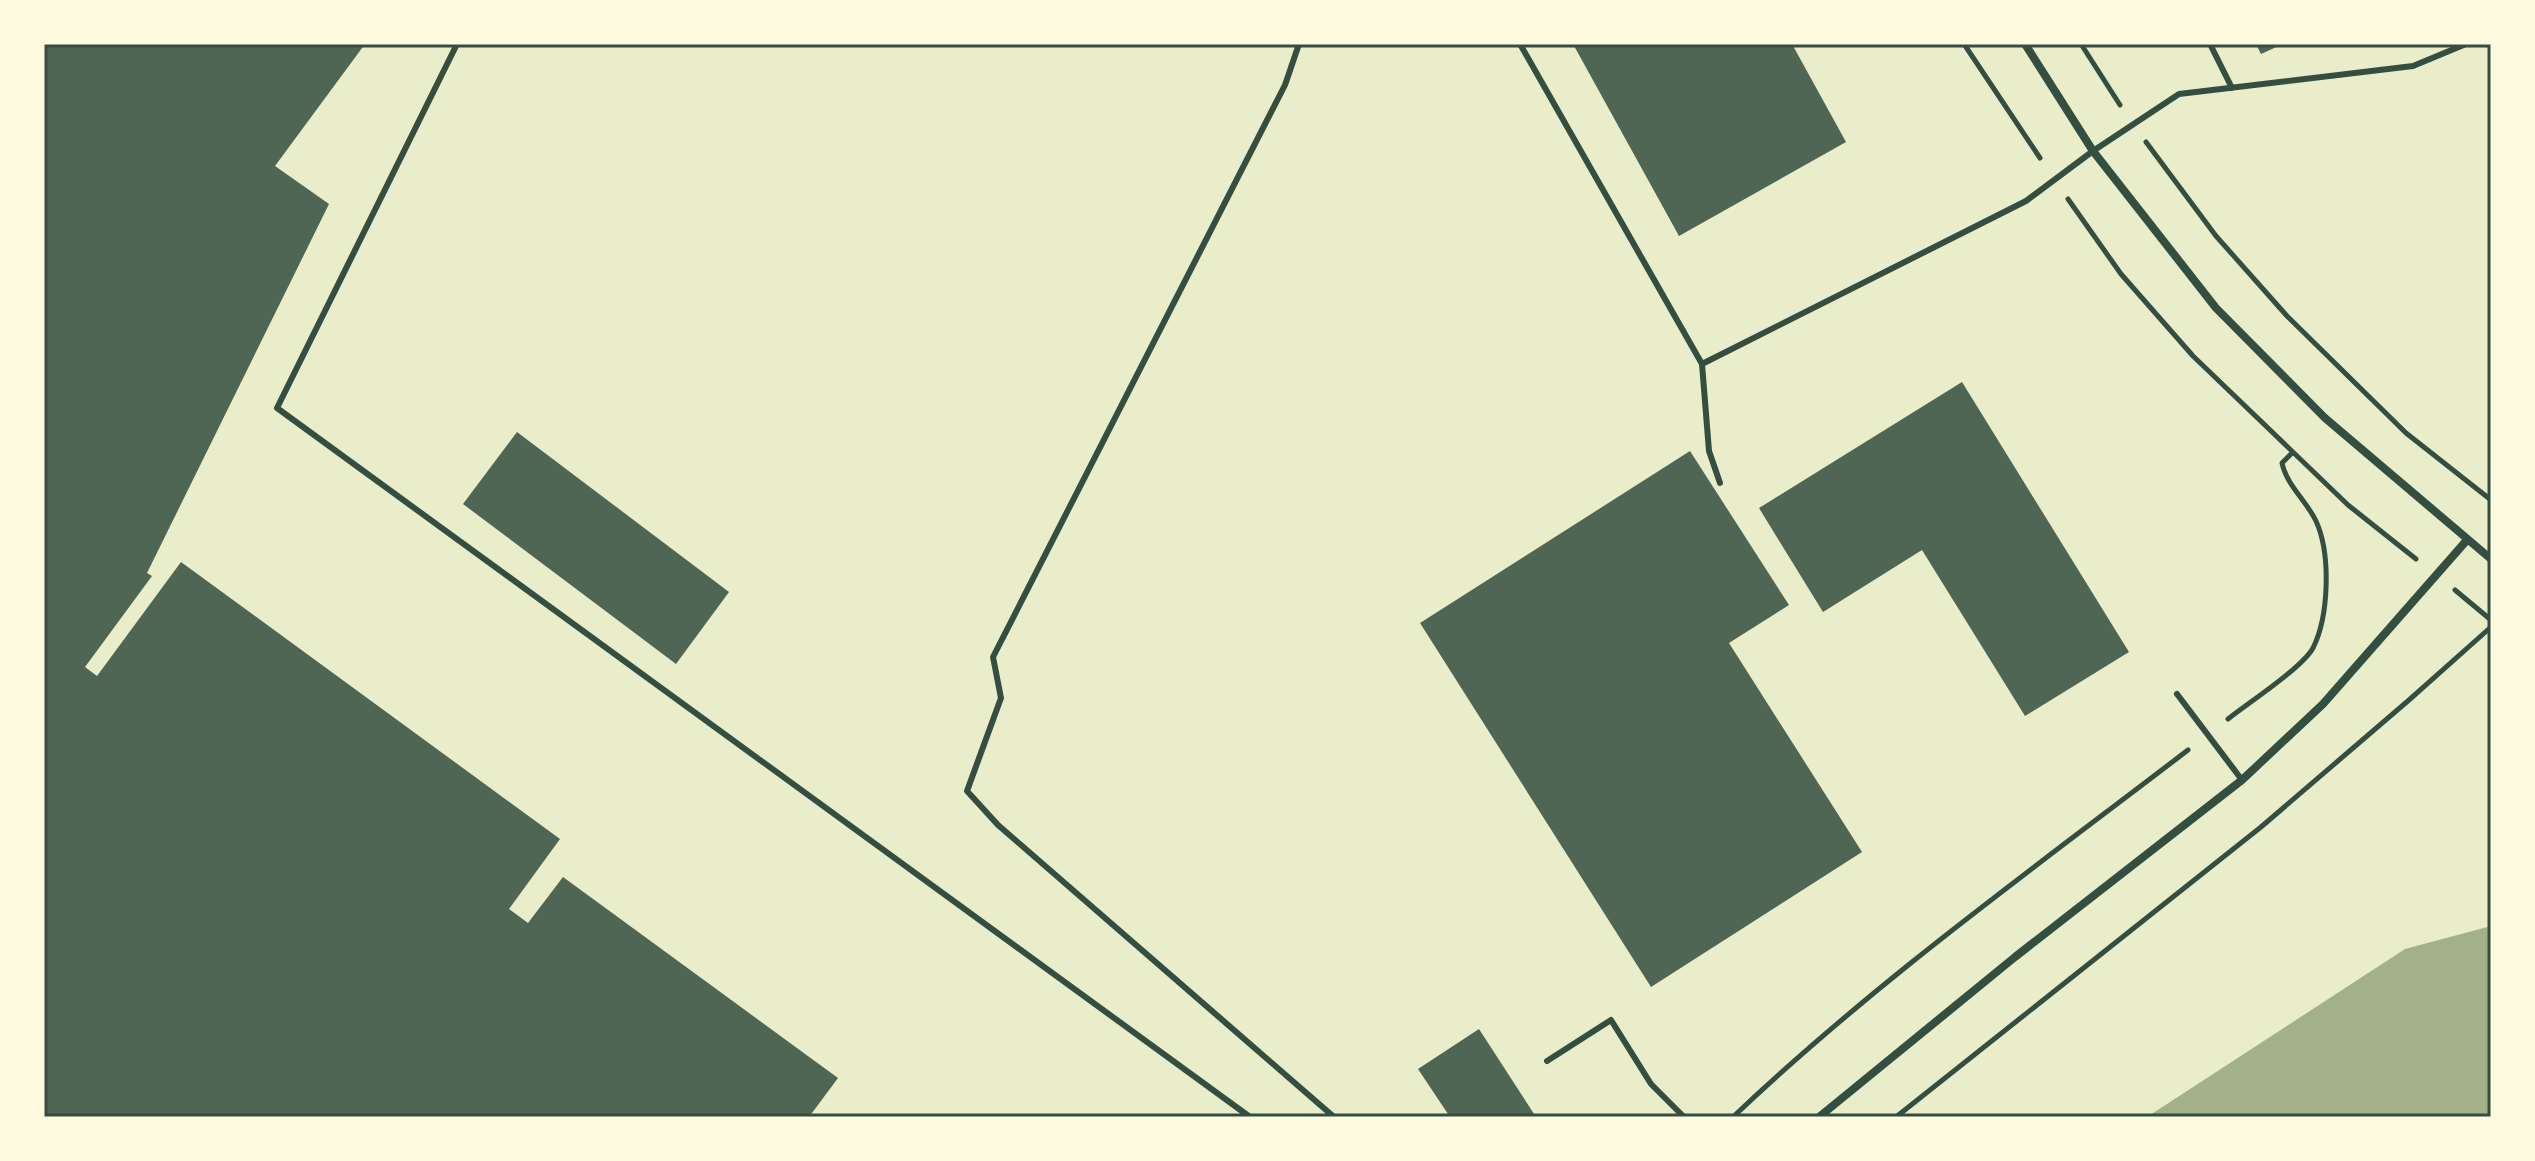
<svg xmlns="http://www.w3.org/2000/svg" width="2535" height="1161" font-family="'Alegreya Sans',sans-serif">
<rect width="100%" height="100%" fill="#e9edc9"/>
<path fill="#a3b18a" d="M2491,926V1117H2147L2405,949Z"/>
<path fill="#4f6655" d="M44,44H365L275,166L329,204L147,573L152,576L85,667L97,676L181,562L560,839L509,909L528,923L563,877L838,1078L809,1117H44Z
M1573,44H1792L1846,142L1679,236Z
M2256,44H2283L2261,54Z
M1962,382L2129,652L2025,716L1922,550L1823,612L1759,508Z
M517,432L729,592L676,664L463,504Z
M1690,451L1789,605L1729,643L1862,852L1651,987L1420,623Z
M1479,1029L1536,1117H1450L1418,1069Z"/>
<g fill="none" stroke-linecap="round" stroke-linejoin="round">
<path stroke="#344e41" stroke-width="5" d="M1964,44L2040,158
M2081,44L2120,105
M2146,142L2216,236L2287,316L2406,433L2491,500
M2068,199L2121,274L2193,356L2348,505L2416,559
M2455,590L2491,620
M2228,719C2248,703 2302,668 2313,648C2329,616 2331,554 2316,521C2306,500 2287,486 2282,463L2292,453
M1733,1117C1874,983 2034,868 2188,750
M1896,1117L2261,827L2409,700L2491,627"/>
<path stroke="#344e41" stroke-width="6" d="M457,44L277,408L1250,1117
M1299,44L1285,85L993,657L1001,698L967,791L998,825L1334,1117
M1520,44L1702,364L2026,201L2093,151L2179,94L2413,66L2466,44
M2210,44L2232,88
M1702,364L1709,451L1720,483
M2177,694L2242,780
M1547,1061L1611,1020L1651,1084L1684,1117"/>
<path stroke="#344e41" stroke-width="8" d="M2025,44L2093,151L2216,308L2325,418L2491,559
M1819,1117L2015,957L2242,780L2323,704L2467,540"/>
</g>
<rect width="2535" height="1161" fill="none" stroke="#fefae0" stroke-width="92"/>
<rect x="46" y="46" width="2443" height="1069" fill="none" stroke="#344e41" stroke-width="3"/>
</svg>
